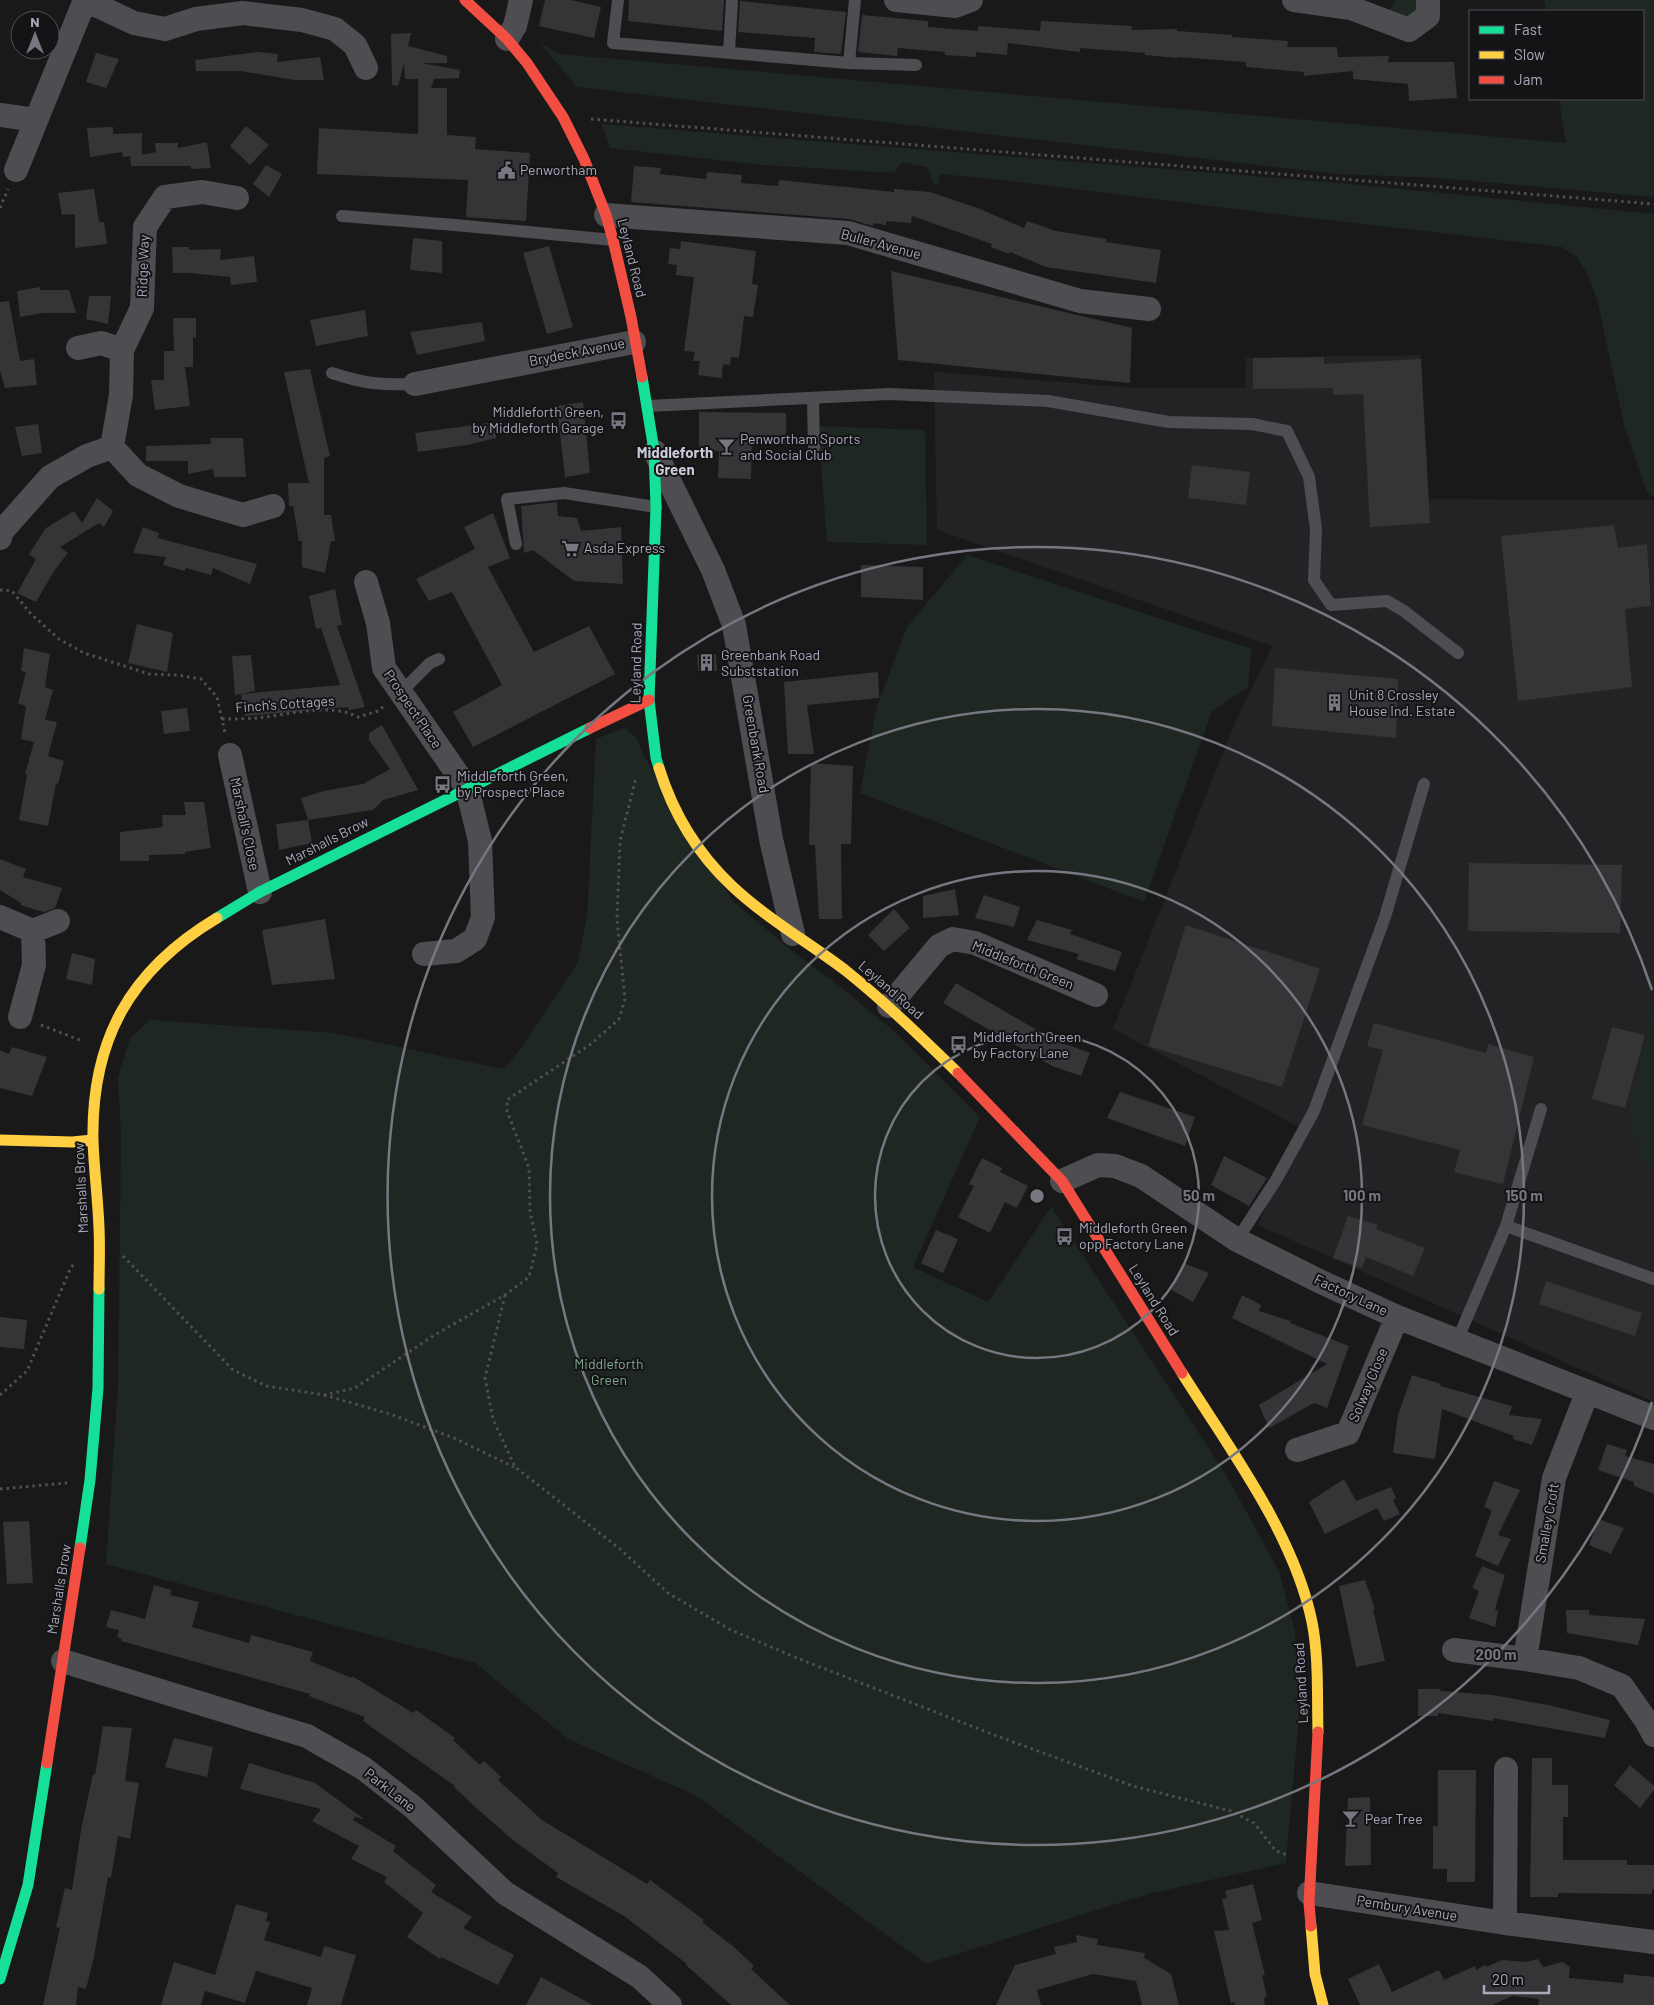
<svg xmlns="http://www.w3.org/2000/svg" width="1654" height="2005" font-family="Barlow,sans-serif">
<rect width="100%" height="100%" fill="#191919"/>
<path fill="#232325" d="M1420,355L1428,499L1654,500V1402L1258,1225L1301,1128L1113,1029L1235,723L1272,646L937,530L934,372L1134,388H1245L1246,358Z"/>
<path fill="#1e2722" d="M1396,0H1421L1415,16L1397,20L1388,12Z
M1544,0H1654V197L1439,178L1337,174L577,87L540,43L559,54L1566,143L1559,99H1643V11H1546Z
M602,124L1340,183L1654,214V497L1646,490L1624,425L1598,303L1589,277L1577,257L1562,247L1267,213L1002,180L939,174V184H934L927,167L902,162L894,173L763,165L610,148Z
M818,426L925,430L927,545L827,542Z
M967,555L1252,649L1248,687L1212,711L1144,902L860,793L877,706L907,627Z
M624,728L637,738L644,756L733,901L791,950L833,981L893,1030L980,1117L913,1267L988,1302L1051,1207L1225,1473L1279,1571L1295,1631L1300,1706L1286,1863L1148,1894L926,1964L695,1795L568,1739L475,1663L106,1564L118,1386L121,1135L118,1078L130,1038L150,1020L334,1033L503,1069L519,1051L577,964L587,918L596,739Z
M1654,998V1163H1642L1628,1117Z"/>
<path fill="#353537" d="M545,0H571L601,7L594,38L539,26Z
M629,0H724L722,31L628,21Z
M740,1L846,12L841,54L814,52L815,38L738,32Z
M862,15L928,21V27L978,31V26L1040,31L1041,21L1132,26L1131,30L1177,29V31L1232,35V37L1288,41L1287,47H1337L1338,57L1389,56L1388,62H1454L1457,98L1409,101L1408,84L1353,79V71L1304,76V72L1246,67V62L1178,57V58L1145,55V53L1080,48V52L1008,43L1007,55L976,52V57L945,55V52L898,48L897,56L858,52Z
M411,33L408,46L447,56V63H421L460,70L459,78L434,79L431,88H447V135L476,137L475,149L530,153L526,221L466,217L468,180L317,174L319,128L418,134V79H405L404,63L398,86L392,85L391,34Z
M257,52L278,54L277,62L320,57L324,80H295L241,71H196L195,60Z
M96,53L119,59L106,88L86,82Z
M246,126L269,145L250,165L230,146Z
M113,127V134L142,133V155L156,152L155,143H178V148L207,142L211,168L191,169V166H131L130,157L132,156L123,157L122,152L90,157L87,128Z
M266,165L282,174L269,197L253,184Z
M634,166L661,168L660,174L706,179L707,172L742,175L741,183L778,186L779,180L894,192V189L930,192L980,209L1024,228L1027,221L1056,231L1106,239V242L1161,250L1156,283L1046,267L1010,252L1009,254L991,247L992,244L912,216L911,223L886,221V225L873,223V226L849,219L631,202Z
M94,189L99,222H104L107,244L75,248V214L62,215L58,193Z
M413,238L442,241V273L410,270Z
M681,241L756,251L752,284L758,285L753,317L744,316L739,358L731,357L730,365L723,364L722,378L698,375L700,361H693L695,352L684,351L694,277L676,275L677,265L668,264L670,248L680,249Z
M549,246L573,327L547,334L523,253Z
M172,247H189V250L221,249L220,260L254,256L257,282L231,285L230,277L189,273H173Z
M891,271L1132,328L1130,383L898,360Z
M40,287V290H69L76,313H43L20,317L17,291Z
M89,296H111L108,324L86,319Z
M9,301L20,361L34,359L37,385L5,388L0,371V302Z
M365,310L368,336L316,346L310,320Z
M173,318H196V338L193,337V367H185L190,406L155,410L151,380H164V351H174Z
M482,322L485,341L417,355L410,332Z
M1324,357V364L1421,359L1430,523L1370,527L1363,394L1333,395V388L1253,389V358Z
M310,369L330,456L324,458V515H331L335,541H331L325,573L302,567V541H299L293,506H289L288,483H309L284,372Z
M583,402L590,473L565,477L557,406Z
M699,412L786,413V444H752L751,479L718,478L719,451L699,450Z
M496,422V438L467,445L418,452L415,433Z
M38,424L42,453L22,456L15,427Z
M210,438H243L246,477H214L213,469L188,474V461H146V446L211,444Z
M1192,465L1250,472L1246,505L1188,498Z
M97,498L113,511L104,527L99,523L60,547L68,553L54,571L36,602L17,593L36,559L29,554L46,528L74,511L82,523Z
M557,502L558,516L577,518L581,531L621,527L623,584L574,581L533,550L524,553L521,506Z
M493,513L510,558L488,567L534,652L589,626L615,674L473,747L453,712L502,685L452,592L429,601L416,579L475,549L464,527Z
M1614,525L1618,548L1647,544L1651,606L1625,609L1632,687L1518,701L1501,536Z
M143,527L159,533L158,538L257,564L250,584L213,568L211,575L186,568L185,571L163,565L166,557L133,553Z
M861,565L923,567V600L861,597Z
M335,589L342,625L337,626L365,707L349,710L348,707L245,716L241,694L340,685L321,628L316,629L309,596Z
M137,624L173,633L167,672L128,663Z
M24,648L50,654L45,687L53,690L45,720L57,722L48,756L64,761L58,784L56,783L48,826L19,820L27,775L25,774L34,742L21,739L26,706L18,703L26,672L21,671Z
M716,654L717,671H698L697,655Z
M251,655L255,691L235,695L232,656Z
M1275,668L1398,679L1396,738L1272,726Z
M878,672L879,698L807,705L814,754H788L784,682Z
M187,708L190,731L164,734L161,711Z
M382,725L418,790L383,800L373,810L308,820L312,843L279,850L276,824L308,820L301,798L324,791L363,784L390,769L369,740V733Z
M811,763L853,766L851,844H841L842,919H819L815,845H809Z
M184,802H204L211,848L185,852V854L149,855V861H120V832L163,827L162,815H186Z
M0,859L26,869L23,877L62,888L55,908L44,912L20,905L21,903L0,890Z
M1469,863L1622,865L1620,933L1468,931Z
M955,889L959,915L923,918V896Z
M984,895L1020,907L1014,927L975,918Z
M894,909L910,928L884,951L868,935Z
M325,919L335,979L272,985L262,930Z
M1037,920L1072,930L1070,934L1122,952L1115,971L1076,959L1079,954L1027,940Z
M1186,925L1320,969L1282,1087L1148,1046Z
M72,953L95,959L92,985L66,979Z
M956,983L1054,1040L1090,1053L1081,1076L1052,1066L943,1003Z
M1374,1023L1486,1053L1488,1044L1534,1057L1503,1184L1454,1172L1460,1150L1362,1125L1383,1050L1367,1046Z
M1612,1027L1645,1035L1625,1108L1592,1099Z
M12,1047L47,1057L32,1096L0,1088V1050L9,1054Z
M1120,1092L1195,1117L1185,1146L1107,1118Z
M1224,1156L1267,1178L1249,1206L1211,1185Z
M982,1158L1002,1168L1000,1172L1028,1186L1017,1208L1005,1202L990,1233L958,1217L974,1186L969,1184Z
M1348,1216L1378,1225L1376,1229L1425,1248L1413,1276L1366,1257L1362,1268L1333,1258Z
M936,1230L958,1239L943,1273L921,1263Z
M1183,1263L1209,1273L1193,1302L1170,1289Z
M1546,1281L1642,1313L1635,1336L1539,1304Z
M1242,1295L1261,1305L1259,1311L1291,1321L1290,1323L1349,1346L1327,1408L1314,1403L1269,1428L1259,1405L1327,1364L1232,1318Z
M0,1317L27,1320L24,1349L0,1347Z
M1412,1375L1441,1384L1440,1386L1512,1406L1509,1415L1542,1419L1532,1445L1513,1439L1514,1436L1442,1409L1435,1459L1393,1453L1398,1415Z
M1607,1444L1627,1450L1625,1456L1654,1464V1494L1634,1486V1482L1598,1470Z
M1344,1479L1356,1501L1391,1487L1396,1498L1393,1500L1400,1514L1384,1521L1377,1508L1325,1534L1309,1502Z
M1494,1481L1520,1490L1498,1535L1511,1539L1498,1566L1475,1556L1492,1510L1484,1507Z
M1598,1519L1624,1528L1611,1554L1589,1545Z
M29,1521L33,1583L7,1584L3,1522Z
M1482,1566L1505,1575L1495,1609L1498,1611L1495,1627L1469,1618L1479,1591L1472,1588Z
M1365,1580L1375,1609H1373L1385,1661L1356,1667L1339,1586Z
M154,1585L172,1590L170,1595L199,1602L192,1627L249,1643L251,1635L313,1652L310,1661L352,1678V1676L413,1713L416,1710L455,1738L453,1740L480,1765L484,1761L501,1777L498,1780L542,1820L647,1884L650,1880L704,1920L702,1922L735,1948L754,1966L751,1969L790,2005H731L686,1965L687,1964L624,1916L556,1877L558,1873L513,1840L473,1805L454,1787L455,1786L363,1721L365,1717L309,1696L310,1694L121,1641L122,1639L117,1637L119,1630L106,1627L111,1610L145,1619Z
M1566,1610H1589V1615L1645,1619L1638,1645L1567,1633Z
M1418,1689H1441L1440,1691L1493,1695L1548,1705L1610,1720L1605,1738L1493,1718V1721L1438,1713V1716H1418Z
M103,1726L132,1728L125,1781L139,1783L130,1839L118,1836L111,1878L108,1877L94,1957L86,1989L78,1987L76,2005H43L60,1928L56,1927L65,1888L72,1890L81,1830L93,1774L95,1775Z
M174,1738L213,1747L207,1777L165,1767Z
M1532,1758H1552V1785H1568V1817H1563V1860H1627V1865H1654V1889H1652V1894L1558,1893V1897H1530Z
M249,1763L315,1783L364,1819L355,1817L353,1820L396,1846L393,1851L436,1885L431,1892L472,1917L463,1928L514,1955L498,1985L441,1957L440,1959L407,1937L423,1913L384,1882L387,1877L351,1859L359,1846L312,1821L321,1809L240,1789Z
M1630,1765L1654,1786V1790L1640,1808L1614,1785Z
M1438,1770H1476L1475,1882H1447V1869H1433V1826H1438Z
M1370,1797L1371,1865L1345,1866L1348,1798Z
M1253,1884L1262,1920L1252,1923L1265,1975H1262L1267,1997L1264,1998L1265,2005H1235V2002L1231,2003L1214,1931L1229,1930L1222,1899L1227,1898L1225,1891Z
M236,1904L268,1913L266,1921L270,1922L264,1940L321,1957L324,1946L356,1955L341,2005H307L312,1988L256,1971L245,2003L205,1991L201,2005H161L174,1962L215,1975Z
M1076,1935L1098,1939L1097,1945L1145,1953L1144,1958L1171,1974L1179,2005H1142L1136,1981L1093,1974L1037,1990L1041,2005H996L1015,1965L1056,1954L1054,1947L1077,1942Z
M1538,1959L1543,1967L1562,1962L1570,1967L1569,1978L1623,1983L1624,1974L1654,1977V2005H1538L1539,1999L1512,1996L1492,2005H1360L1348,1979L1379,1964L1392,1992L1439,1970L1444,1980L1475,1966L1476,1970L1485,1965L1486,1967L1502,1960L1526,1962Z
M541,1977L593,2005H526Z"/>
<g fill="none" stroke-linecap="round" stroke-linejoin="round">
<path stroke="#4f4f54" stroke-width="3" stroke-dasharray="2.5 4" stroke-linecap="butt" d="M591,119L1654,204
M0,208L8,189
M0,590L12,591L31,614L59,639L84,653L149,674L177,675L201,679L217,697L225,733
M222,719C234,719 246,719 257,718C289,715 329,702 358,717L378,711L384,706
M41,1025L82,1041
M123,1256L233,1370L267,1386L324,1395L355,1388L436,1334L505,1295L529,1277L537,1244L530,1212L529,1168L507,1111V1100L591,1044L619,1019L625,999L617,919L620,841L636,778
M505,1295L485,1378L493,1419L515,1467L620,1549L668,1593L729,1629L797,1658L997,1736L1133,1786L1231,1811L1254,1823L1276,1851L1288,1855
M0,1395L27,1371L71,1267L75,1264
M324,1395L390,1414L454,1438L514,1467
M0,1489L67,1483"/>
<path stroke="#4d4d52" stroke-width="12" d="M618,0L613,43L849,63L855,0
M729,52L732,0
M849,63L916,65
M342,216L455,225L613,240
M332,373C365,384 381,385 415,384
M813,398L814,448
M648,406L889,394L1048,401L1169,422L1252,424L1287,431L1309,477L1316,529L1314,580L1331,605L1387,601L1404,611L1458,653
M516,544L507,499L564,493L656,507
M401,692L430,663L439,659
M1506,1226L1654,1279
M1237,1240L1276,1180L1314,1111L1385,917L1424,784
M1457,1341L1506,1226L1541,1109"/>
<path stroke="#4d4d52" stroke-width="24" d="M85,0L134,23L165,29L196,19L243,13L302,20L335,29L355,45L366,68
M896,0L955,6L971,0
M1294,0L1351,8L1409,30L1428,16V0
M507,39L515,26L521,0
M0,115L36,120
M16,170L85,0
M606,215L848,233L1080,301L1149,309
M78,348L101,343L122,350
M415,384L634,342
M112,447L138,475L179,496L243,515L273,506
M655,452L713,570L734,625L771,839L793,934
M0,538L2,531L50,477L87,456L112,447L121,395L122,350L142,308L145,227L165,197L202,192L237,198
M366,582L378,623L384,668L467,788L480,841L483,917L475,939L456,951L424,954
M230,755L260,892
M0,917L33,931L58,921
M889,1006L939,946L953,939L975,943L1096,995
M20,1017L34,965L33,931
M1062,1181L1098,1165L1115,1166L1141,1176L1237,1240L1317,1280L1397,1317L1654,1418
M1297,1450L1348,1433L1397,1317
M1454,1650L1525,1659L1579,1668L1622,1686L1647,1722L1654,1735
M1525,1659L1554,1478L1587,1393
M63,1661L307,1736L363,1768L413,1807L505,1893L640,1977L670,2005
M1309,1893L1505,1923L1654,1942
M1505,1923L1506,1769"/>
<path stroke="#16e098" stroke-width="11" d="M642,377L654,450L656,507L649,700L656,758L659,768
M217,918L260,892L590,728
M80,1548L90,1480L98,1388L99,1289
M0,1979L28,1885L47,1763"/>
<path stroke="#ffcf43" stroke-width="11" d="M659,768C673,813 698,854 732,886C766,918 808,942 845,970C885,1002 921,1037 958,1073
M0,1140L72,1142L93,1140
M99,1289C99,1269 100,1249 99,1228C98,1199 94,1170 93,1141C91,1040 130,970 217,918
M1182,1373C1229,1448 1294,1534 1312,1622C1319,1657 1317,1696 1318,1732
M1311,1926L1315,1974L1323,2005"/>
<path stroke="#f24e42" stroke-width="11" d="M465,0L507,39L527,63L563,117L584,159L606,215L613,240L631,317L642,377
M590,728L649,700
M958,1073L1062,1181L1182,1373
M47,1763L80,1548
M1311,1926L1309,1903L1318,1732"/>
</g>
<g fill="none" stroke="#777782" stroke-width="2.5">
<circle cx="1037" cy="1196" r="162"/>
<circle cx="1037" cy="1196" r="325"/>
<circle cx="1037" cy="1196" r="487"/>
<path d="M1652 1402A649 649 0 1 1 1652 990"/>
</g>
<defs>
<symbol id="civic-bare" viewBox="-9 -9 18 18"><path d="M-.6-6.5H3V-4.5H.6V-3L4-1V1h2V6H-6V1h2V-1L-.6-3ZM-1.2 2.5V6h2.4V2.5Z" fill="#777782" stroke="#141315" stroke-width="2.5" paint-order="stroke"/></symbol>
<symbol id="bus-bare" viewBox="-9 -9 18 18"><path d="M-5-6H5V4H4V6H2V4H-2V6H-4V4H-5ZM-3.5-4V0h7V-4ZM-3.5 1.2v1.5H-2V1.2ZM2 1.2v1.5H3.5V1.2Z" fill="#777782" stroke="#141315" stroke-width="2.5" paint-order="stroke"/></symbol>
<symbol id="bar-bare" viewBox="-9 -9 18 18"><path d="M-6-5H6L.8 .8V4.5H3.5V6h-7V4.5H-.8V.8Z" fill="#777782" stroke="#141315" stroke-width="2.5" paint-order="stroke"/></symbol>
<symbol id="supermarket-bare" viewBox="-9 -9 18 18"><path d="M-6-5.5h2.5l.6 2H6L4.5 2H-2.5L-4.4-4H-6ZM-1.5 3.2a1.3 1.3 0 1 0 .1 0ZM3 3.2a1.3 1.3 0 1 0 .1 0Z" fill="#777782" stroke="#141315" stroke-width="2.5" paint-order="stroke"/></symbol>
<symbol id="building-bare" viewBox="-9 -9 18 18"><path d="M-4-6H4V6H1V3H-1V6H-4ZM-2.5-4.3h1.7v1.8h-1.7ZM.8-4.3h1.7v1.8H.8ZM-2.5-1h1.7V.8h-1.7ZM.8-1h1.7V.8H.8Z" fill="#777782" stroke="#141315" stroke-width="2.5" paint-order="stroke"/></symbol>
</defs>
<g fill-rule="evenodd">
<use href="#civic-bare" x="494" y="158" width="25" height="25"/>
<use href="#bus-bare" x="606" y="408" width="25" height="25"/>
<use href="#bar-bare" x="714" y="434" width="25" height="25"/>
<use href="#supermarket-bare" x="558" y="536" width="25" height="25"/>
<use href="#building-bare" x="694" y="650" width="25" height="25"/>
<use href="#building-bare" x="1322" y="690" width="25" height="25"/>
<use href="#bus-bare" x="430" y="772" width="25" height="25"/>
<use href="#bus-bare" x="946" y="1032" width="25" height="25"/>
<use href="#bus-bare" x="1052" y="1224" width="25" height="25"/>
<use href="#bar-bare" x="1338" y="1806" width="25" height="25"/>
</g>
<g text-anchor="middle" stroke-width="4" stroke-linejoin="round" paint-order="stroke">
<g font-size="14" fill="#a9a9bb" stroke="#141315" text-anchor="start">
<text x="520" y="175">Penwortham</text>
<text x="604" y="417" text-anchor="end">Middleforth Green,<tspan x="604" dy="16">by Middleforth Garage</tspan></text>
<text x="740" y="444">Penwortham Sports<tspan x="740" dy="16">and Social Club</tspan></text>
<text x="584" y="553">Asda Express</text>
<text x="721" y="660">Greenbank Road<tspan x="721" dy="16">Subststation</tspan></text>
<text x="1349" y="700">Unit 8 Crossley<tspan x="1349" dy="16">House Ind. Estate</tspan></text>
<text x="457" y="781">Middleforth Green,<tspan x="457" dy="16">by Prospect Place</tspan></text>
<text x="973" y="1042">Middleforth Green<tspan x="973" dy="16">by Factory Lane</tspan></text>
<text x="1079" y="1233">Middleforth Green<tspan x="1079" dy="16">opp Factory Lane</tspan></text>
<text x="1365" y="1824">Pear Tree</text>
</g>
<g font-size="14" fill="#a9a9bb" stroke="#141315">
<text transform="translate(881 244) rotate(15)" y="5">Buller Avenue</text>
<text transform="translate(632 258) rotate(76)" y="5">Leyland Road</text>
<text transform="translate(143 266) rotate(-88)" y="5">Ridge Way</text>
<text transform="translate(577 352) rotate(-11)" y="5">Brydeck Avenue</text>
<text transform="translate(636 663) rotate(-89)" y="5">Leyland Road</text>
<text transform="translate(285 704) rotate(-4)" y="5">Finch's Cottages</text>
<text transform="translate(413 709) rotate(56)" y="5">Prospect Place</text>
<text transform="translate(756 744) rotate(80)" y="5">Greenbank Road</text>
<text transform="translate(245 824) rotate(78)" y="5">Marshall's Close</text>
<text transform="translate(327 841) rotate(-27)" y="5">Marshalls Brow</text>
<text transform="translate(1023 965) rotate(22)" y="5">Middleforth Green</text>
<text transform="translate(891 990) rotate(41)" y="5">Leyland Road</text>
<text transform="translate(81 1188) rotate(-93)" y="5">Marshalls Brow</text>
<text transform="translate(1351 1295) rotate(25)" y="5">Factory Lane</text>
<text transform="translate(1154 1300) rotate(58)" y="5">Leyland Road</text>
<text transform="translate(1368 1385) rotate(-67)" y="5">Solway Close</text>
<text transform="translate(1547 1523) rotate(-80)" y="5">Smalley Croft</text>
<text transform="translate(59 1589) rotate(-81)" y="5">Marshalls Brow</text>
<text transform="translate(1301 1683) rotate(-93)" y="5">Leyland Road</text>
<text transform="translate(390 1790) rotate(38)" y="5">Park Lane</text>
<text transform="translate(1407 1908) rotate(9)" y="5">Pembury Avenue</text>
</g>
<g font-size="14" fill="#7ea88e" stroke="#141315">
<text x="609" y="1369">Middleforth<tspan x="609" dy="16">Green</tspan></text>
</g>
<g font-size="15" font-weight="bold" fill="#cbcad7" stroke="#141315">
<text x="675" y="458">Middleforth<tspan x="675" dy="17">Green</tspan></text>
</g>
</g>
<circle cx="1037" cy="1196" r="8" fill="#777782" stroke="#141315" stroke-width="2.5"/>
<g font-size="15" text-anchor="middle" font-weight="bold" fill="#777782" stroke="#141315" stroke-width="4" stroke-linejoin="round" paint-order="stroke">
<text x="1199" y="1201">50 m</text>
<text x="1362" y="1201">100 m</text>
<text x="1524" y="1201">150 m</text>
<text x="1496" y="1660">200 m</text>
</g>
<rect x="1469" y="10" width="175" height="90" fill="#141315" stroke="#504f57"/>
<rect x="1479" y="26" width="25" height="8" fill="#16e098" stroke="#504f57"/>
<text x="1514" y="35" font-size="15" fill="#a9a9bb">Fast</text>
<rect x="1479" y="51" width="25" height="8" fill="#ffcf43" stroke="#504f57"/>
<text x="1514" y="60" font-size="15" fill="#a9a9bb">Slow</text>
<rect x="1479" y="76" width="25" height="8" fill="#f24e42" stroke="#504f57"/>
<text x="1514" y="85" font-size="15" fill="#a9a9bb">Jam</text>
<g transform="translate(35 35)"><circle r="24" fill="#141315" stroke="#504f57"/>
<path d="M0-4L9 19L0 12L-9 19Z" fill="#777782"/>
<text y="-8" font-size="14" font-weight="bold" text-anchor="middle" fill="#a9a9bb">N</text>
</g>
<path d="M1484 1985v8h65v-8" fill="none" stroke="#a9a9bb" stroke-width="2.5"/>
<text x="1492" y="1985" font-size="15" fill="#a9a9bb" stroke="#141315" stroke-width="4" paint-order="stroke">20 m</text>
</svg>
